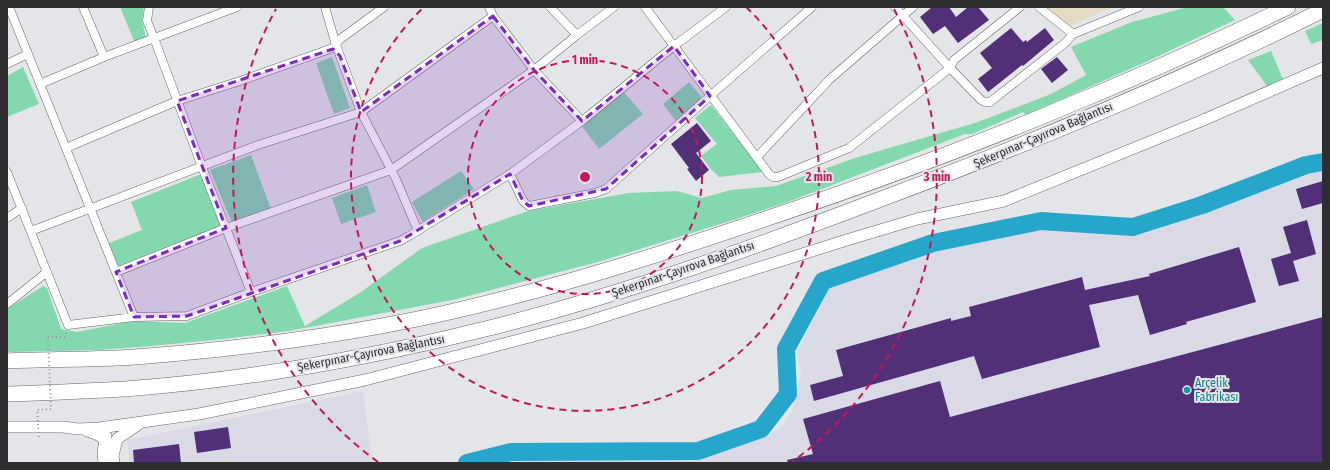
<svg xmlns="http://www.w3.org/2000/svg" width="1330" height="470" font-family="'Fira Sans Condensed',sans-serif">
<rect width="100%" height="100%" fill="#e4e5e9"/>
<path fill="#d9dae6" d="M1323,169V463H498L536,454L671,459L717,454L760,439L781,428L793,410L801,372L797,352L830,287L951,246L1060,227L1145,234Z
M363,391L372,463H130L127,440Z"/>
<path fill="#e5dac5" d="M1046,7H1112L1070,26Z"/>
<path fill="#84d8ae" d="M120,7H144L142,21L146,38L135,43Z
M1188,7H1223L1235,20L1148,61L1026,115L1023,112L972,134H965L785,203L730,221L598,262L457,299L289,331L223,339L151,346L97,350L7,352V309L43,286L47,288L61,329L77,332L133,321L185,323L287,286L305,326L361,292L422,248L528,211L629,193L677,191L702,198L731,190L776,186L855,158L978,122L1051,94L1086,75L1071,47L1132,22Z
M1323,23V40L1311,44L1305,31Z
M1271,51L1283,79L1267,86L1248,60Z
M332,57L350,108L334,114L316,63Z
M23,67L39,104L7,117V76Z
M689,82L703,99L676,121L663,104Z
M622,90L643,114L599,149L581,125Z
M711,105L763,172L719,177L710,168L701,156L717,144L695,118Z
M251,155L271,209L232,223L210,170Z
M461,171L474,189L424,221H422L412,202Z
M201,174L221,226L118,266L109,243L142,230L131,202Z
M367,185L376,212L341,224L332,198Z"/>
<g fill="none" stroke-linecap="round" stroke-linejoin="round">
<path stroke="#27a6cc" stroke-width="18" d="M467,463L511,452L698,451L761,429L788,394L786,349L823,281L933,243L1041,221L1133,227L1202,205L1306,165L1323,162"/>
</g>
<path fill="#513077" d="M932,7H949L956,17L968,7H978L989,20L958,43L945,26L933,34L920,17Z
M1011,28L1023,42L1026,40L1027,42L1045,28L1054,40L1023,66L1022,65L988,92L978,79L992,68L980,53Z
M1057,57L1068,70L1052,83L1041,69Z
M697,123L711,141L696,153L709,170L696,181L687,169L689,168L671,144Z
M1323,181V203L1302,209L1296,189Z
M1307,220L1316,254L1293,261L1299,281L1279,286L1271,259L1291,253L1283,227Z
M1239,247L1256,302L1186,322L1187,324L1150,335L1138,295L1089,305L1100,347L982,379L974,356L814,401L810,385L843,376L836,350L951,318V321L971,316L969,307L1082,277L1085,290L1150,276L1149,274Z
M1323,317V463H788L787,460L813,454L803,419L940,381L950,417Z
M228,427L231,448L197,453L194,432Z
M179,444L181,463H134L133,450Z"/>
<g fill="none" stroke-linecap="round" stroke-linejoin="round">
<defs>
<path id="street" d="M9,7L134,317
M83,7L104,57
M149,7L147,21L154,38L202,167L251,292
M325,7L336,45L361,112L396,179L418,231
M489,7L493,16L534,70L582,121
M550,7L577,35
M645,7L769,174L773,177H778L849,148L950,68L954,60L1020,7
M895,7L950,68L981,100L985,102H990L1065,43L1073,34
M1039,7L1073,34L1139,7
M7,64L28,54
M40,84L104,57L237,7
M66,148L177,101L240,81L330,49L334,47L339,40L384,7
M757,157L830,79L913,7
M7,172L68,325L134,317L187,316L251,292L400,241L409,236L510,174L582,121L674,46L726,7
M510,174L523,201L529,206L595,193L606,189L710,96L812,7
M7,218L22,208
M31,231L258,145L361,112L493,16
M116,272L226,228L391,170L534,70L577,35L614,7
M7,304L47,272"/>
<path id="secondary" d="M7,427H63L78,429L99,428L199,414L365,380L583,323L850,239L917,219L1004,201L1201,121L1323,68
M87,431C102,435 108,440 113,456
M104,463L103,451L106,436
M114,463L113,456L117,439L139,424"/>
<path id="highway" d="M7,361C54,359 101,360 148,356C246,348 345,335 441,314C553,289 662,254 771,217C875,182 978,144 1079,101C1150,72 1219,40 1288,7
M7,394C46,393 86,391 125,389C245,380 364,359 481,330C620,296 755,247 889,196C1036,141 1183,80 1323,10"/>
</defs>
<use href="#street" stroke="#656669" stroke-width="9"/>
<use href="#secondary" stroke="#656669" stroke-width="12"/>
<use href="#highway" stroke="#656669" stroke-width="16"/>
<path stroke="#98999c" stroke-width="2" stroke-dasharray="1 3" stroke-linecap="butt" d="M48,337H65L66,332"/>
<use href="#street" stroke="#fff" stroke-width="8"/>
<use href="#secondary" stroke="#fff" stroke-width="11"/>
<use href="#highway" stroke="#fff" stroke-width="15"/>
<path stroke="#98999c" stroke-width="2" stroke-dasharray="1 3" stroke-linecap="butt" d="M39,437L37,410L51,409L48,337"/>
</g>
<path fill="#7b2cbf" fill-opacity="0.2" stroke="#7b2cbf" stroke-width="3" stroke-dasharray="8 5" stroke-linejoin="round" d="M493,16L534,70L582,121L674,46L710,96L606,189L529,206L523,201L510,174L400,241L187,316L134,317L116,272L226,228L177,101L333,49L340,56L361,112Z"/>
<g fill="none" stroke="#c2185b" stroke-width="2" stroke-dasharray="7 5">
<circle cx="585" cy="177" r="117"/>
<path d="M746 7A234 234 0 1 1 424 7"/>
<path d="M378 462A352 352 0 0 1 276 9M894 9A352 352 0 0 1 792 462"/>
</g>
<circle fill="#0f9aa8" stroke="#e4e5e9" stroke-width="1.5" cx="1187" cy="390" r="4"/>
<g text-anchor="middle" stroke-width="4" stroke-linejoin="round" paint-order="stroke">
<g font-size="12" fill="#2e2e30" stroke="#e4e5e9">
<text transform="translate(1043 135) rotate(-23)" y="4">Şekerpınar-Çayırova Bağlantısı</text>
<text transform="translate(683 269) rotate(-19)" y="4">Şekerpınar-Çayırova Bağlantısı</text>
<text transform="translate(371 353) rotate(-11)" y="4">Şekerpınar-Çayırova Bağlantısı</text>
</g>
<g font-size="12" fill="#0d838f" stroke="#e4e5e9" text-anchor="start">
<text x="1195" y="387">Arçelik<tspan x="1195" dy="14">Fabrikası</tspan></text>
</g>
</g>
<circle cx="585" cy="177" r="6" fill="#c2185b" stroke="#e4e5e9" stroke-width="2"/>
<g font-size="12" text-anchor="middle" font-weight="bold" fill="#c2185b" stroke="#e4e5e9" stroke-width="4" stroke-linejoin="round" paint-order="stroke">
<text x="585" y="64">1 min</text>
<text x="819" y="181">2 min</text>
<text x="937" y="181">3 min</text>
</g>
<rect width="1330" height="470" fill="none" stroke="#2e2e30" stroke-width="16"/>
</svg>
